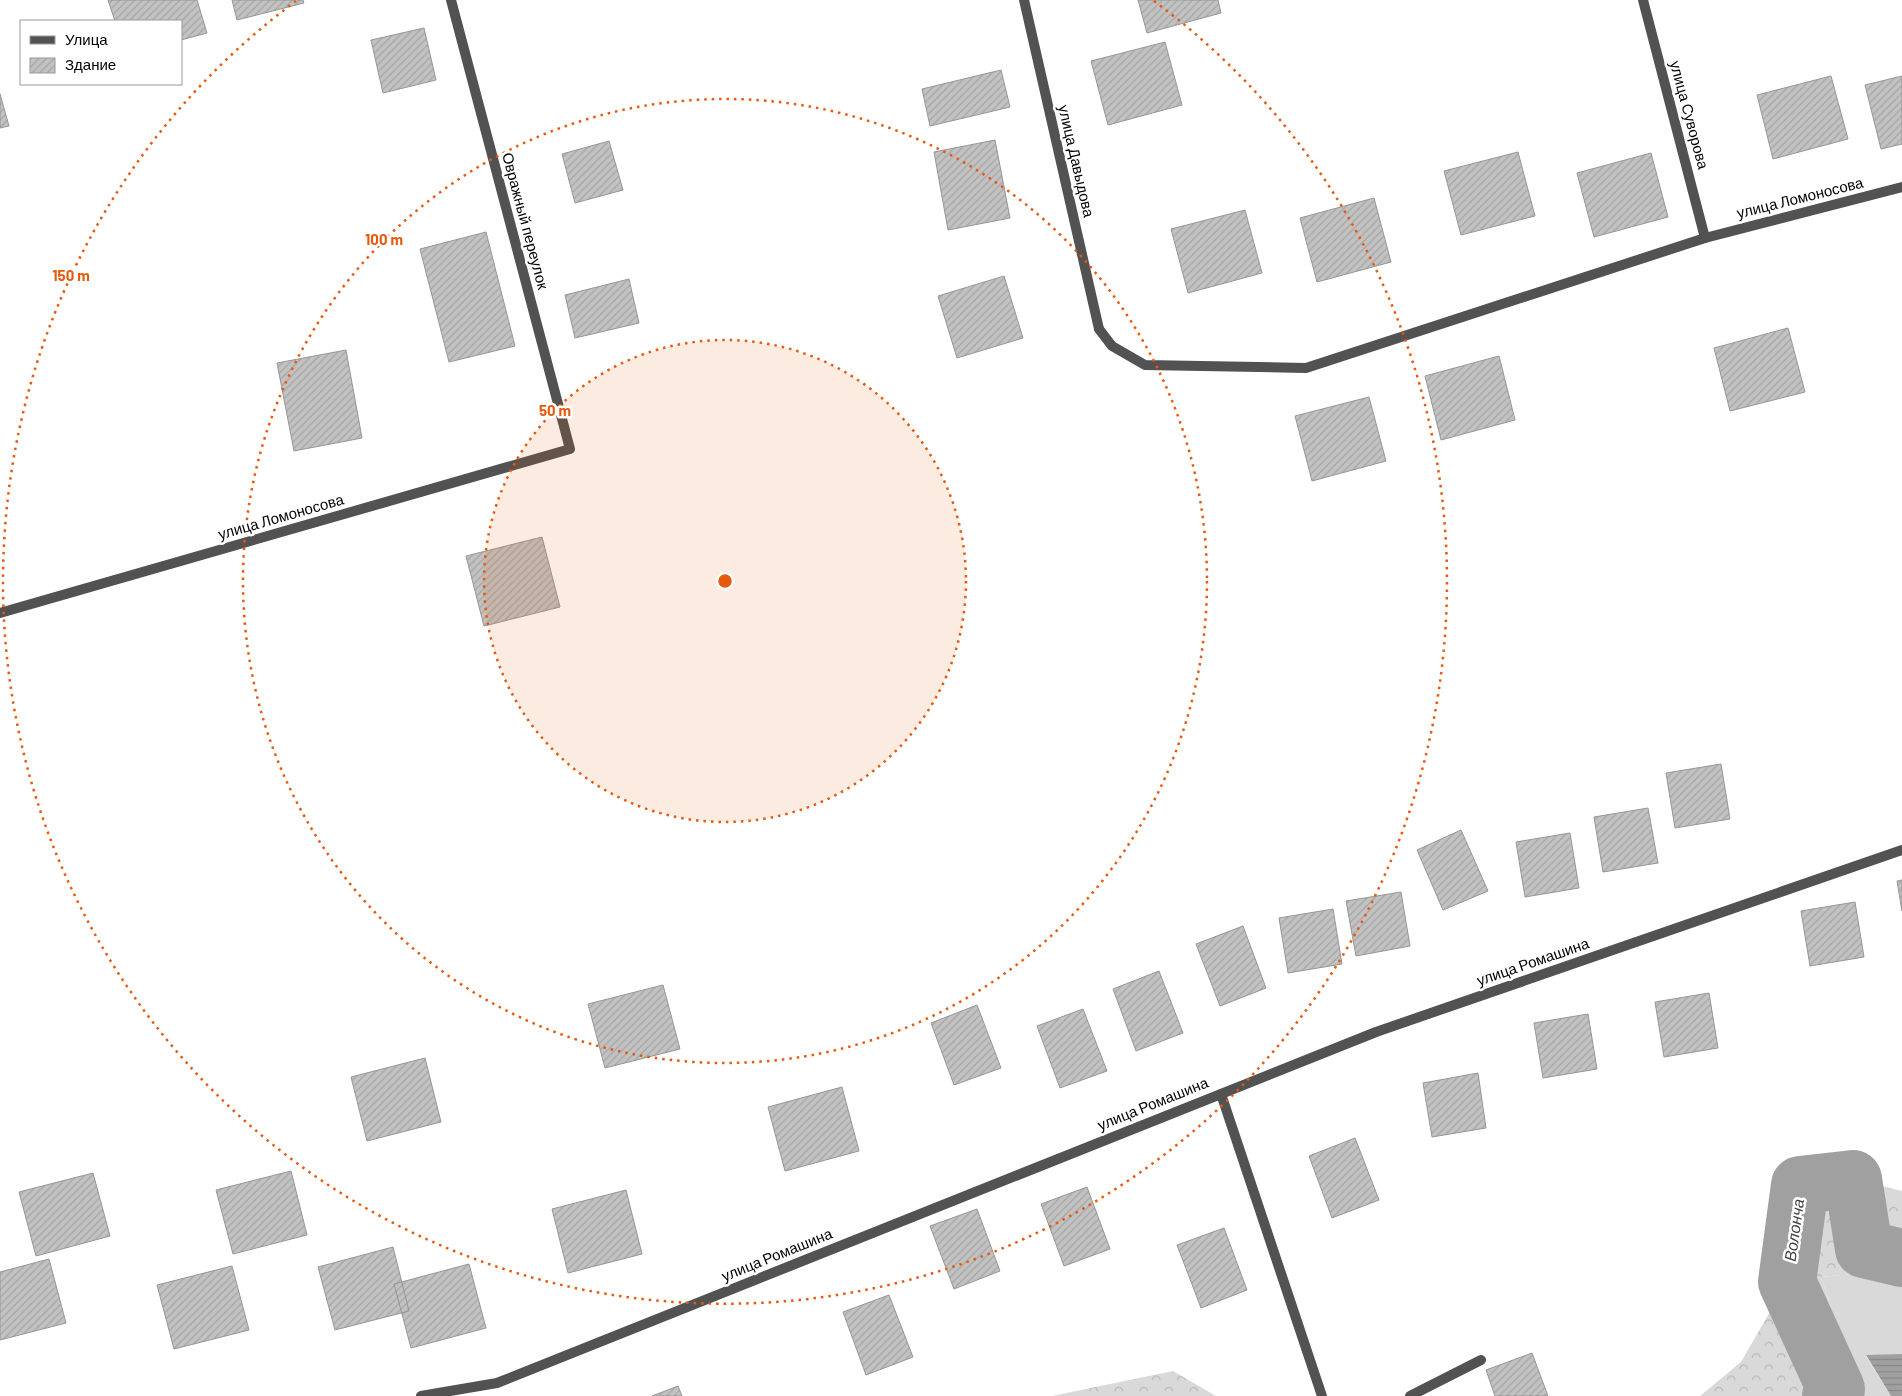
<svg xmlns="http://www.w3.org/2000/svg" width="1902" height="1396" font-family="Barlow,sans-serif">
<defs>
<pattern id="forest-crowns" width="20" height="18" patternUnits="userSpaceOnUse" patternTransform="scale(1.25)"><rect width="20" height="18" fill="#d9d9d9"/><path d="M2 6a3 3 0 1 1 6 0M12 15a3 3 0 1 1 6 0" fill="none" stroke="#b8b8b8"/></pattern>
<pattern id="water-rules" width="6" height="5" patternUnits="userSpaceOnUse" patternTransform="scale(1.25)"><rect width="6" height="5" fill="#a0a0a0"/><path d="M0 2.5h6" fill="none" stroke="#888"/></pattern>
<pattern id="building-hatch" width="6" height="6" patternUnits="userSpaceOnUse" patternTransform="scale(1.25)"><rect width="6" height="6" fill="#c2c2c2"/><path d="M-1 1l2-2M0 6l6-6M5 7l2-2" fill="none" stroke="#a5a5a5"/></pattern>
</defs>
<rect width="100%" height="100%" fill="#fff"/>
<path fill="#d9d9d9" d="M1902,1269V1354L1866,1356L1891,1396H1860L1821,1277Z"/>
<path fill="url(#forest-crowns)" d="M1853,1179L1902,1191V1269L1821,1277L1860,1396H1700L1741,1362L1787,1282L1800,1185Z
M1173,1371L1216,1396H1052Z"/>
<path fill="url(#water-rules)" d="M1902,1354V1396H1891L1866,1355Z"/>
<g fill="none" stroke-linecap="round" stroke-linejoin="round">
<path stroke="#a0a0a0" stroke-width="58" d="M1831,1396L1836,1389L1787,1282L1800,1185L1853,1179L1864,1249L1902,1258"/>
</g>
<path fill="url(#building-hatch)" stroke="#969696" d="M108,0H197L207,33L181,40V21H115Z
M232,0H303L304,3L237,20Z
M1138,0H1218L1221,13L1147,33Z
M424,28L436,80L383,93L371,40Z
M1165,42L1182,105L1108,125L1091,61Z
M1001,70L1010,107L930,126L922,89Z
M1831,76L1848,139L1773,159L1757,95Z
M1902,76V144L1881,149L1865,85Z
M0,94L9,126L0,128Z
M995,140L1010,218L948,230L934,152Z
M609,141L623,190L575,203L562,154Z
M1518,152L1535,216L1461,235L1444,171Z
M1651,153L1668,217L1594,237L1577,173Z
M1374,198L1391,262L1317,282L1300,218Z
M1245,210L1262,273L1188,293L1171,229Z
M486,232L515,346L449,362L420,249Z
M1004,276L1023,338L957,358L938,296Z
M629,279L639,323L575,338L565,295Z
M1788,328L1805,392L1730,411L1714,348Z
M346,350L362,438L294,451L277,363Z
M1499,356L1515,420L1441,440L1425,376Z
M1369,397L1386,461L1312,481L1295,416Z
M542,537L560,607L484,626L466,556Z
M1721,764L1730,819L1675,828L1666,773Z
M1648,808L1658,863L1603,872L1594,817Z
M1461,830L1488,891L1443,910L1417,850Z
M1570,833L1579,888L1525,897L1516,842Z
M1902,880V911L1897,881Z
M1401,892L1410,946L1356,956L1346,901Z
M1855,902L1864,957L1810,966L1801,911Z
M1333,909L1342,964L1288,973L1279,918Z
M1243,926L1266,988L1220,1006L1196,944Z
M1159,971L1183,1033L1136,1051L1113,989Z
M663,985L680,1049L605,1068L588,1004Z
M1709,993L1718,1048L1664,1057L1655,1002Z
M977,1005L1001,1068L954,1085L931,1023Z
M1083,1009L1107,1071L1060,1088L1037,1026Z
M1588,1014L1597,1069L1543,1078L1534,1023Z
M425,1058L441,1122L367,1141L351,1077Z
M1478,1073L1486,1128L1432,1137L1423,1083Z
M842,1087L859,1151L785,1171L768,1107Z
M1355,1138L1379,1200L1332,1218L1309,1156Z
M291,1171L307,1235L233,1254L216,1190Z
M93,1173L110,1236L36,1256L19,1192Z
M1087,1187L1110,1249L1064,1266L1041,1204Z
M626,1190L642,1254L568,1273L552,1209Z
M977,1209L1000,1271L954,1289L930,1226Z
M1224,1228L1247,1290L1201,1308L1177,1245Z
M393,1247L409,1311L335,1330L318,1267Z
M49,1259L66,1323L0,1340V1272Z
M469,1264L486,1328L411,1348L394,1284Z
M232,1266L249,1330L174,1349L157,1285Z
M889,1295L913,1357L866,1375L843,1312Z
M1532,1353L1548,1396H1495L1486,1370Z
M678,1386L682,1396H652Z"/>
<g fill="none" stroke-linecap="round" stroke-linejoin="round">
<path stroke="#525252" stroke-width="10" d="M1099,329L1112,346L1145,365L1306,368L1705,238
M1221,1094L1322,1396
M1410,1396L1481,1360"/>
<path stroke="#525252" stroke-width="10" d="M1024,0L1099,329
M1643,0L1705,238L1902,187
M0,613L570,449L451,0"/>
<path stroke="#525252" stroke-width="10" d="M421,1396L497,1383L1376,1032L1902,850"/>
</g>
<circle cx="725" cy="581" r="241" fill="#e8590c" fill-opacity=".12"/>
<g fill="none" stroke="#e8590c" stroke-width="2.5" stroke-dasharray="2.5 5">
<circle cx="725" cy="581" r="241"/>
<circle cx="725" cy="581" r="482"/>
<path d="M1154 1A722 722 0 1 1 296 1"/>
</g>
<g text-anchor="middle" stroke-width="5" stroke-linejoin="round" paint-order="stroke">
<g font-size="15" fill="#000" stroke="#fff">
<text transform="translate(1689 115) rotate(75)" y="5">улица Суворова</text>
<text transform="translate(1076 161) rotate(77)" y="5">улица Давыдова</text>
<text transform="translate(1800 198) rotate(-14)" y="5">улица Ломоносова</text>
<text transform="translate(525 221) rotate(75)" y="5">Овражный переулок</text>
<text transform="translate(281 517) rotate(-16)" y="5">улица Ломоносова</text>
<text transform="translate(1533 962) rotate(-19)" y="5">улица Ромашина</text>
<text transform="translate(1153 1104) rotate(-22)" y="5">улица Ромашина</text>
<text transform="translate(777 1255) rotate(-22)" y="5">улица Ромашина</text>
</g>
<g font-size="16" font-style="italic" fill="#414141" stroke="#fff">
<text transform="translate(1794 1230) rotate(-82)" y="6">Волонча</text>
</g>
</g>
<circle cx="725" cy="581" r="8" fill="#e8590c" stroke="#fff" stroke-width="2.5"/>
<g font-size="15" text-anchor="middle" font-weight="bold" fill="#e8590c" stroke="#fff" stroke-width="5" stroke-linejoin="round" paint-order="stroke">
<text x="384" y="245">100 m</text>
<text x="71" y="281">150 m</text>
<text x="555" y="416">50 m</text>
</g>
<rect x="20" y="20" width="162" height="65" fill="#ffffff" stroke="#999999"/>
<rect x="30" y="36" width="25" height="8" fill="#525252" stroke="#999999"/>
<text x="65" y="45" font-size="15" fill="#000000">Улица</text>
<rect x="30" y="58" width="25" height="15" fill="url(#building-hatch)" stroke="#999999"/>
<text x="65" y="70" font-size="15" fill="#000000">Здание</text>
</svg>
